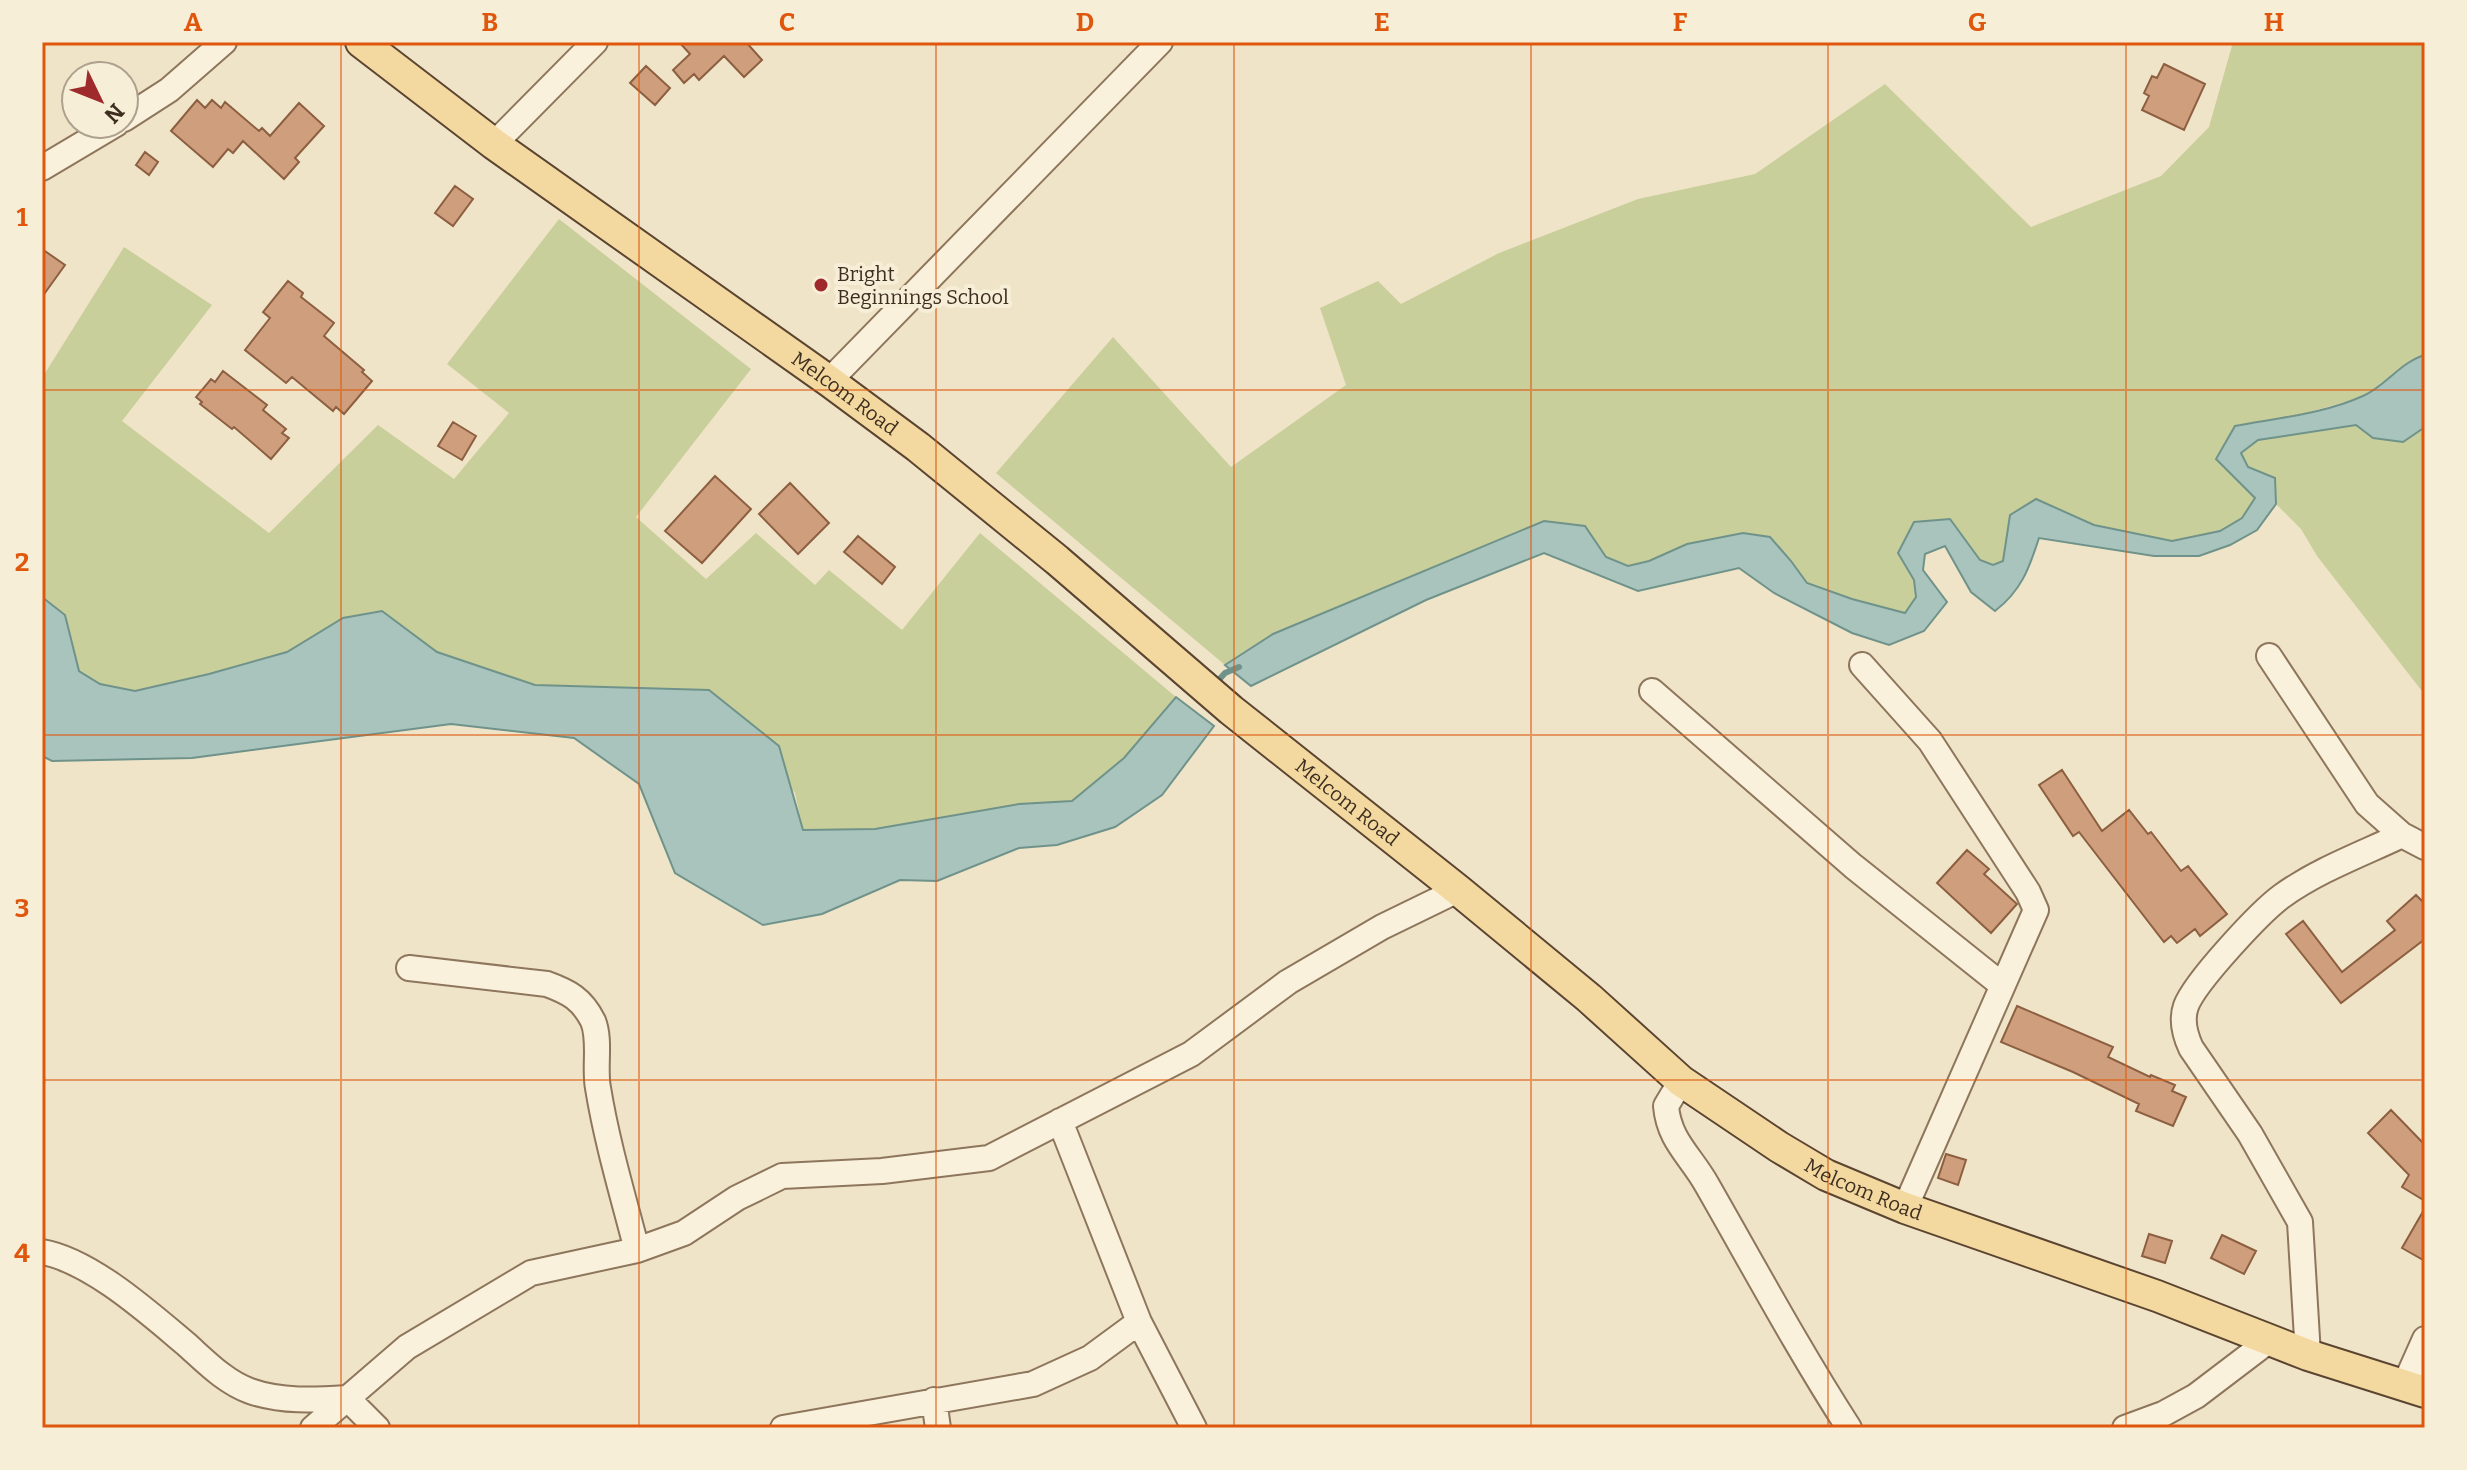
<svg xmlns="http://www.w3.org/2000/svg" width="2467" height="1470" font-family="Bitter,serif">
<rect width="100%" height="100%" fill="#f0e4c8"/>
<path fill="#c9cf9b" d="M2233,42H2425V355L2412,359L2365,396L2306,413L2217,459L2255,498L2242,518L2219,531L2172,541L2094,525L2036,499L2010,515L2003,561L1992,565L1980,560L1950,519L1898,553L1914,580L1916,597L1905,613L1852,599L1807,583L1791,561L1687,544L1649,561L1628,566L1606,557L1585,526L1273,634L1225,665L996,473L1113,337L1231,467L1346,385L1320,308L1378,281L1401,304L1499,253L1638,199L1755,174L1885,84L2031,227L2161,176L2209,127Z
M559,219L751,369L636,517L706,579L756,533L815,585L829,570L902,630L980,533L1176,697L1124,758L1072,801L1019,804L875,829L803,830L795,793L709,690L535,685L437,652L382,611L343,618L287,652L209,674L135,691L100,684L79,670L65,615L42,597V378L124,247L212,305L122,421L269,533L378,425L454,479L509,413L447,364Z
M2357,425L2374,438L2402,442L2425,427V695L2317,556L2301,529L2276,504L2275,478L2248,467L2241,454L2258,440Z"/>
<path fill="#a9c4bc" stroke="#6f938a" stroke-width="2" d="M2425,355V427L2403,442L2373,438L2356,425L2258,440L2241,453L2248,467L2275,478L2276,504L2257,530L2230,545L2199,556H2154L2039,538C2029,569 2021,591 1995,611L1971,592L1945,546L1925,554L1923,570L1947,602L1924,631L1889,645L1852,633L1774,593L1739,568L1638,591L1544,553L1426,600L1251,686L1225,665L1273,634L1544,521L1585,526L1606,557L1628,566L1649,561L1687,544L1743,533L1770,537L1791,561L1807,583L1852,599L1905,613L1916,597L1914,580L1898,553L1914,522L1950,519L1980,560L1993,565L2003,561L2010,515L2036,499L2094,525L2172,541L2220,531L2242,518L2255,498L2216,459L2235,426C2277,418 2323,414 2363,396C2386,386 2400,362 2425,355Z
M42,597L65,615L79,671L100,684L135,691L209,674L287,652L343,618L382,611L437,652L535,685L709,690L779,746L803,830L875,829L1019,804L1072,801L1124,758L1176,697L1214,726L1162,795L1115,827L1057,845L1019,848L937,881L900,880L822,914L763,925L675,873L639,784L574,738L451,724L192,758L52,761L42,756Z"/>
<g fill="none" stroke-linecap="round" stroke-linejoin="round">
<path stroke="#6f938a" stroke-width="6" d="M1216,683L1225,673L1239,667"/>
</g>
<path fill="#cf9f7d" stroke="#8d5f41" stroke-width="2" d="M679,42H746L762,60L744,77L724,56L699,80L694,74L684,83L673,70L690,54Z
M2164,64L2205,84L2184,130L2142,110L2149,96L2144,93L2152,76L2157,78Z
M646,66L670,88L655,105L630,83Z
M197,100L205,108L212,100L221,108L225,102L259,131L262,128L270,136L299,103L324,126L295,158L299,162L284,179L243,141L233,153L228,149L213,167L171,131Z
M145,152L158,162L149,175L136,165Z
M455,186L473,199L453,226L435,213Z
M42,249L65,265L42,297Z
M288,281L303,293L301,297L334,323L324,336L364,370L362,372L372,381L344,414L336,407L333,411L292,377L286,383L245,350L270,318L263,312Z
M223,371L267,405L263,410L286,429L282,433L289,438L271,459L234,427L232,429L200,404L202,402L196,397L211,379L215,382Z
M453,422L476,436L462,460L438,446Z
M715,476L751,509L702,563L665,531Z
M790,483L829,523L798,554L759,514Z
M858,536L895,567L882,584L844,552Z
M2062,770L2102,831L2129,810L2148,834L2151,832L2181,871L2188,866L2227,914L2200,936L2195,929L2177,943L2171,936L2164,942L2079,832L2073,836L2039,785Z
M1967,850L1989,869L1984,874L2017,904L1991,933L1937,883Z
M2416,895L2425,904V939L2341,1003L2286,934L2303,921L2342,972L2395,930L2387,921Z
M2017,1006L2113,1047L2108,1057L2150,1077L2151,1075L2175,1085L2172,1091L2186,1097L2173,1126L2136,1111L2139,1104L2073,1072L2001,1042Z
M2391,1110L2425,1145V1201L2402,1187L2409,1175L2368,1133Z
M1946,1154L1966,1160L1958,1185L1938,1178Z
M2425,1208V1261L2402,1248Z
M2149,1234L2172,1241L2165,1263L2142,1256Z
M2222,1235L2256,1251L2244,1274L2211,1258Z"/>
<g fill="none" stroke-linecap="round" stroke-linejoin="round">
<defs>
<path id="minor" d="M124,119L169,90L224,42
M494,144L595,42
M42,168L116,124
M829,381L1160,42
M2269,656L2367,804L2402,835L2425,847
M1862,665L1930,741L2028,892L2036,910L1905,1208
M1652,691L1853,866L2002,985
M409,968L547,984C569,992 582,999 593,1021C601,1040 594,1068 598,1088C607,1143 623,1196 637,1250
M1681,1081L1666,1106C1669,1141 1691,1156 1707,1185C1754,1267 1798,1349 1849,1428
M1060,1121L1139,1322L1194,1428
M42,1252C90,1260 149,1313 186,1344C205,1361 225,1382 250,1391C281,1402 315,1400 347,1398L377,1428
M2308,1355L2300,1222L2250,1134L2191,1048C2185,1035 2181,1020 2186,1006C2195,982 2260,912 2282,896C2318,870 2362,854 2402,835
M2404,1386L2425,1339
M934,1400L938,1428
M313,1428L407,1347L531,1273L637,1250L684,1233L737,1198L782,1176L882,1171L989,1158L1191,1054L1288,982L1382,927L1458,890
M783,1428L1033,1384L1090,1358L1139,1322
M2125,1428L2163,1414L2196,1396L2271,1339"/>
<g id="major">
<path id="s1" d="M361,42L494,144L829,381L918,447L1057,560L1231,710L1458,890L1589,998L1681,1081L1779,1147L1826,1175L1905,1208L2157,1296L2308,1355L2425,1392"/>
</g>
</defs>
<use href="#minor" stroke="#8d765c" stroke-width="28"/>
<use href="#major" stroke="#5b4430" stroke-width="34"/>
<use href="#minor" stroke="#faf1dc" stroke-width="24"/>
<use href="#major" stroke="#f3d9a0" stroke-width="30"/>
</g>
<path fill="none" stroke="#df570d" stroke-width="2" stroke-opacity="0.55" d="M341,42V1428M639,42V1428M936,42V1428M1234,42V1428M1531,42V1428M1828,42V1428M2126,42V1428M42,390H2425M42,735H2425M42,1080H2425"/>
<circle fill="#9e2a2b" stroke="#f7eed8" stroke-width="3" cx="821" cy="285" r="8"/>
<g text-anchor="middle" stroke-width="8" stroke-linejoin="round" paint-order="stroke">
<g font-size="20" fill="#3d2e20" stroke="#f7eed8" text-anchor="start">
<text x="837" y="281">Bright<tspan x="837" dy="23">Beginnings School</tspan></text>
</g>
<g font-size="20" fill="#3d2e20" stroke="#f7eed8">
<text dy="7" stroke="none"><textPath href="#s1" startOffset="598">Melcom Road</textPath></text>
<text dy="7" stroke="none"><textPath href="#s1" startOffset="1246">Melcom Road</textPath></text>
<text dy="7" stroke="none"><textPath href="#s1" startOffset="1894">Melcom Road</textPath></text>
</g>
</g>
<rect width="2467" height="1470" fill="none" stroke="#f7eed8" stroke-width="88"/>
<g transform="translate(100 100) rotate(133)"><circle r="38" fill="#f7eed8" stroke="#ada18e" stroke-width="2"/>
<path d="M0-6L14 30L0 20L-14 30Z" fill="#9e2a2b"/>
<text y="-12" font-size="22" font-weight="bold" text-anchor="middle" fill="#3d2e20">N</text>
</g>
<rect x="44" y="44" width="2379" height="1382" fill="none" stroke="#df570d" stroke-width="3"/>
<g font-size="26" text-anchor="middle" font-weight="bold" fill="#df570d">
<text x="193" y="31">A</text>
<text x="490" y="31">B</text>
<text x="787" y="31">C</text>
<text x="1085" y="31">D</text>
<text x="1382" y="31">E</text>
<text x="1680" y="31">F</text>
<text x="1977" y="31">G</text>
<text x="2274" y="31">H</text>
<text x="22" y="226">1</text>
<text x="22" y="571">2</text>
<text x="22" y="917">3</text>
<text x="22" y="1262">4</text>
</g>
</svg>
